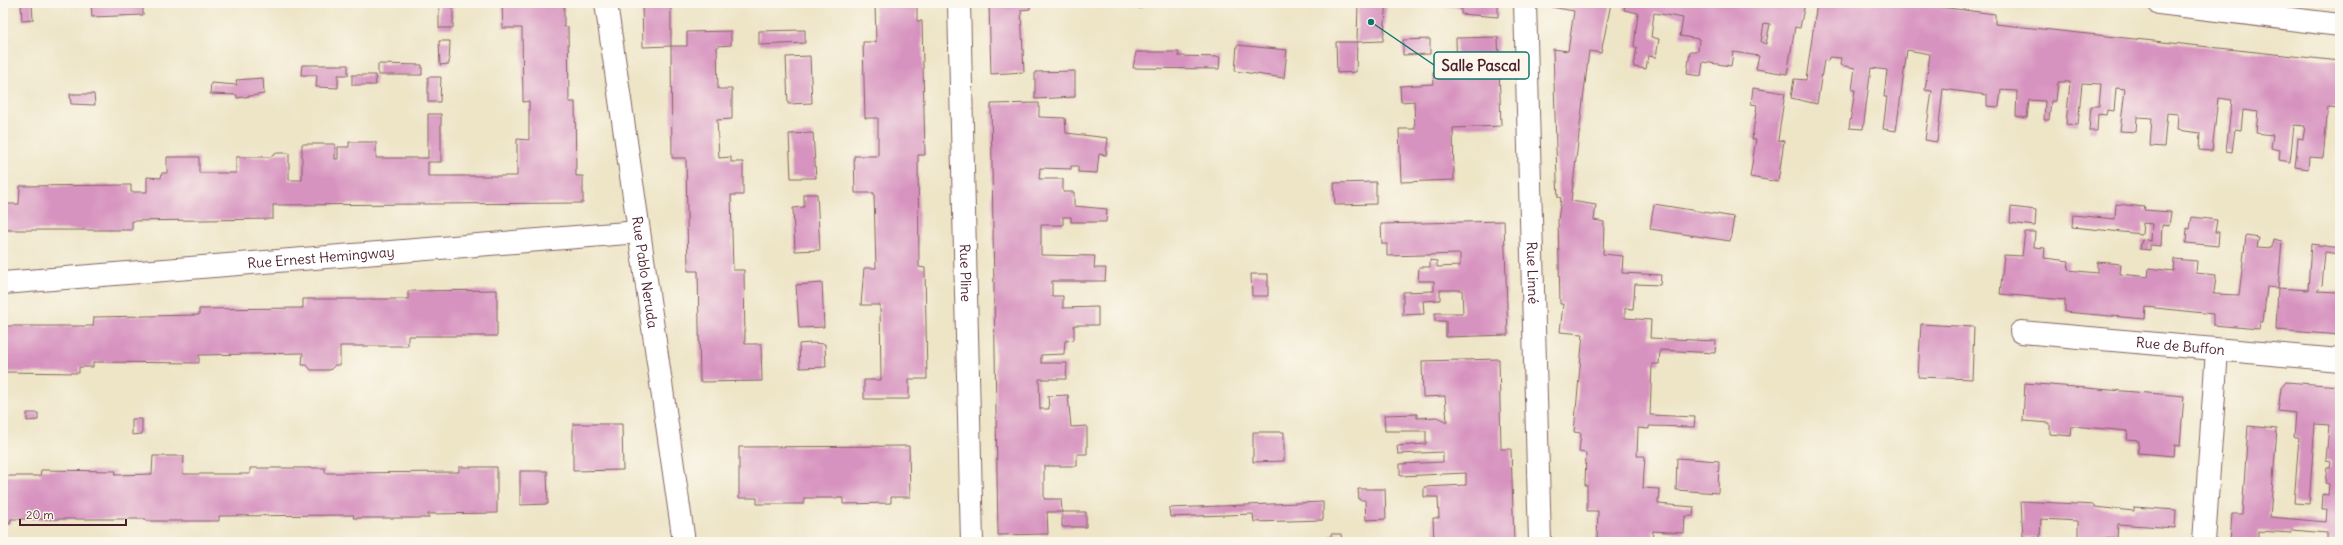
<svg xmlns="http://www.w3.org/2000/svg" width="2343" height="545" font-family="Delius,sans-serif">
<rect width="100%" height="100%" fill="#fbf7ec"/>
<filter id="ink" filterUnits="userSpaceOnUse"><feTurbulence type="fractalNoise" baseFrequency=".025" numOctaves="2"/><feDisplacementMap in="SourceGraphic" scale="8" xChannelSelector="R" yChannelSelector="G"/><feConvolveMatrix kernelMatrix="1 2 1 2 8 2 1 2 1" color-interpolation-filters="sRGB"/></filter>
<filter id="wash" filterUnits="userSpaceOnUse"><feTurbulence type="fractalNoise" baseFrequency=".012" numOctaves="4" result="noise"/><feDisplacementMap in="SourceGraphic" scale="16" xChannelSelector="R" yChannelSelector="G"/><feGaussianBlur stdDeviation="0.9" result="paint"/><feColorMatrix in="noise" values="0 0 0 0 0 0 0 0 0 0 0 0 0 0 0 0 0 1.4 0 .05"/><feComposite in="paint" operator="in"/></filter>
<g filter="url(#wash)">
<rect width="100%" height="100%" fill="#eee5c7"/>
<g id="blocks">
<path fill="#d793bf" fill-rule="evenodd" d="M21,3H32L33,20L22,21Z
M91,3H143V15L92,17Z
M439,3H453V28H439Z
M502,3H564V27H568L569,102H575L576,176H583V203L273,205V219L132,221V230H3V204H19L20,186L131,185V192H147V177L161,178L162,173H167V157H199V173H236V157H270L277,153H289V180H302V144H335V159H338V147H349V142H376V158H428V114H441V162H428V176H517V139L529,140V101L523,102L522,28H503Z
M642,3H671V46H687V32L731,31V45L717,46L718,89H732V119L717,120L719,158L731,157V162H743V195H731L733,270H744L745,344H761L762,381L700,382L698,271H688L686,158H672L671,46L643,47Z
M875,3H917V21H922L925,155H918L919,267L925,268L927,379H909V399H864V380H881L880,305H861L864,268H876L874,193H855L854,156H878V118H865L863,42H876Z
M989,3H1030V9L1021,10L1024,72L991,74Z
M1095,3H1142V8Z
M1358,3H1387L1383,41L1357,42Z
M1423,3H1498V17L1461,14V8Z
M1551,3H1611L1601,53L1589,51L1571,201L1596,205L1594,220L1604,222L1603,254L1623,256L1622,273L1661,275L1660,285L1635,284L1633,309L1625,308V318L1651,320L1650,338L1716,341L1715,353L1660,350L1659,364H1652L1650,415L1695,417L1694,427L1649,426V429L1638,428L1637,456H1645L1643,488L1659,489L1658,504L1694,507L1693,516H1685L1684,533L1653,531L1652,542H1597L1598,511H1587V485H1585L1586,453L1579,452L1581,433L1574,432L1583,334L1560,332L1563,304H1560L1558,220L1561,198L1558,197L1557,179L1553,49L1568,51L1574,11L1551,7Z
M1616,3H1805L1800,28L1795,27L1787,74L1756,69L1759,56L1733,52L1731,66L1703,62L1701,76L1687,74L1690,51H1698L1699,39L1680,36L1683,18L1654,13L1651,37L1659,39L1656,57L1648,56L1646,69L1634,67L1637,47H1634L1638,13L1624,10L1625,5ZM1764,23L1770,24L1766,44L1761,42Z
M1817,3H1909L1995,14V24L2340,61V108L2328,107L2323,158L2309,157L2308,169L2295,167L2298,138L2303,139L2305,126L2294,125L2290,162L2279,160L2280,150L2271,148L2273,135L2256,133L2258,112L2243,110L2241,130L2235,129L2232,152L2226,151L2232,100L2218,98L2212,151L2199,150L2200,133L2177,130L2178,114L2167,113L2164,147L2150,146L2152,118L2137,117L2136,132L2120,131L2125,89L2116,88L2114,111L2107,110L2106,115L2098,114L2097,131H2089L2091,106H2099L2101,84L2082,83L2078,125L2066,124L2070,82H2058L2056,101H2051L2049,120H2044L2045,101L2029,100L2027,118L2016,116L2017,91L2001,90L1999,107L1987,106V95L1943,89L1937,142L1925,140L1932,91L1925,90L1930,54L1907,50L1896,131L1883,129L1887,97H1884L1887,70L1871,68L1863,129L1849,128L1855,90H1852L1855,68L1840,65L1841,58L1829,57L1828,61L1824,60L1817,104L1791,98L1794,79L1806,80Z
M805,30V43L759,45V31Z
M1498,37L1501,126L1453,128L1454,180L1401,182L1399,129H1415L1414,101L1401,102L1400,86L1434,84L1433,72L1457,71L1456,38Z
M1430,39V54L1403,55V40Z
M439,41H450L449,64L440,65Z
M1336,42H1357L1356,72L1337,73Z
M1237,45L1287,50L1284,78L1235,71Z
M1136,52H1179L1178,56L1220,57L1219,69L1133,68Z
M810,56L812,103L788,104L786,57Z
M378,64L422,65V75H378Z
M302,65H348V75H338V88L316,87L317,75H301Z
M1075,71V97L1035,99V72Z
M352,75H375L376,85H352Z
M428,77H441L440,102H428Z
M263,78L264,94L237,98V95L210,94L211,83L237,85L236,80Z
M1753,88L1785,93L1778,140L1784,141L1778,182L1750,177L1756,139H1752L1757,105L1751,104Z
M70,94H94L95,105L71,104Z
M1039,103V117L1065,118L1066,133L1108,138L1106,155L1099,154L1097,173L1078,172V166H1071V169L1040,168L1039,179H1063V192H1074V206L1107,209L1106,222H1071V217H1063V225H1041V255L1095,256L1094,268H1106L1105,281H1052V296H1063V308L1098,307V325H1074V340L1065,341L1064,354L1041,355V363H1067L1066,379H1039L1040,409H1049L1048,396L1068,395L1071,427L1087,426V454H1077V466H1044V499H1061L1062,512H1047L1048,534L998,535L991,104Z
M813,133L816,178H791L789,134Z
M1376,182V204L1335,205L1334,183Z
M804,194H817L820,250L795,251L793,208L804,207Z
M1654,204L1734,217L1730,241L1650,229Z
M2116,204L2145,207L2144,210L2171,212L2169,226L2162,225L2161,246L2150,245V250L2140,249L2142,239L2151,241L2152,224L2143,223L2142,234L2072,227L2073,215L2115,219Z
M2011,207L2036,210L2035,226L2010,223Z
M2192,217L2217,220L2215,232H2219L2218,246L2186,243L2187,228L2190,229Z
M1504,221L1508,335L1446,337V321H1435V313H1463L1462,290H1440V300L1423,301L1424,314L1403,315V292L1434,291V281H1418L1419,267H1430V260L1437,261V267L1460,266V254L1387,256V244H1382L1381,224Z
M2025,232H2035L2034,247L2045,248L2044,258L2069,261L2068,270L2097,273V262L2110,263L2121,264L2120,274L2148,277L2149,268L2173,271L2174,259L2197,261L2196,273L2216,275L2214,294L2239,295L2246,236L2259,238L2257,247L2272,248L2273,239L2282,241L2278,288L2267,287L2263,322H2260L2259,329L2213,325V314L2146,307L2145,319L2065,312V300L2000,294L2004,255L2022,256Z
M2311,244L2340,248V254L2325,252L2322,286L2317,291L2338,292L2340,289V335L2276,330L2278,288L2308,290Z
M1251,274H1268V296H1252Z
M822,283L824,327L799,328L796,285Z
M497,290V336H408V346H340V365H335L330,370H311L307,365H302L303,353L199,355V363L93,362V367H79V373L3,372V326H93L94,317L199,315V309L303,308V299H408V291Z
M1921,324L1974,327L1972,379L1918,377Z
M811,343L825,344L826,367L800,368L799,344Z
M1499,359L1501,449H1511L1514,542H1434L1433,518H1439L1438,497H1424V487L1466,485V473L1400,476V464L1443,462V452L1398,454L1397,446L1426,444V431H1385L1384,415L1417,414V418L1437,417L1447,422L1445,396L1423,397L1422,361Z
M2286,382L2340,386V481L2337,510L2340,511V541L2327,540V533L2292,530V533L2258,531V542H2230L2232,514H2242L2248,426L2277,429L2270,517L2326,522L2327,509H2322L2323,494L2328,495L2329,484L2325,483L2327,467H2330L2331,461L2326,460L2329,425L2315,424L2309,504L2294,503L2299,437H2294L2296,413L2278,411L2281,388Z
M2025,383L2184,396L2180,446L2175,445L2174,456L2138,453L2139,441L2127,440L2128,431L2072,426L2071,436L2050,434V423L2023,421Z
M27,413H38V420L27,421Z
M132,419H142V434L132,435Z
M573,424H622L623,470L573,471Z
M1253,432H1284V461L1253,462Z
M909,446L910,497H891V503L843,504V498H804V504H757V498H739V447Z
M153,456H184L183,474H250V468H325V473H340L459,472V467H497V513L428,514L429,518H353L354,515L219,516V521H146V519H11L10,524H3V463H5V476H40L41,470L116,471L115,475L152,474Z
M1677,458L1719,461L1718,493L1676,490Z
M520,471H547L548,504L520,505Z
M1358,489H1385L1386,519L1366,520L1365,500H1359Z
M2021,501L2095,505V507L2134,511V507L2176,510L2175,528L2118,524L2117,539L2078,537V521L2041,519L2040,538L2023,537Z
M1323,502V520L1254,522L1253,514L1170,517L1169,508Z
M1062,512H1086V527H1062Z
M1331,534H1341L1342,542H1331Z"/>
</g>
</g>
<g filter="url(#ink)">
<use href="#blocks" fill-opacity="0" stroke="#836462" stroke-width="1"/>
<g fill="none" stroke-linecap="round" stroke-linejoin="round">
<defs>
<g id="minor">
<path id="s1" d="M606,3L684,542"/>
<path id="s2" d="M959,3L972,542"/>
<path id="s3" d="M1525,3L1540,542"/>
<path d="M2159,3L2340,25"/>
<path id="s4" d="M3,283L639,232"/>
<path id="s5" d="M2021,332L2340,360"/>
<path d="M2204,542L2217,350"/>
</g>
</defs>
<use href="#minor" stroke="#836462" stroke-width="24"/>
<use href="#minor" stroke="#fff" stroke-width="22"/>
</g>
</g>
<g text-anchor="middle" stroke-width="3" stroke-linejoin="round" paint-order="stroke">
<g font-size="14" fill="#4a1f2b" stroke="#fbf7ec">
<text dy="5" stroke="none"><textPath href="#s4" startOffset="319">Rue Ernest Hemingway</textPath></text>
<text dy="5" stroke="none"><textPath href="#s2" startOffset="270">Rue Pline</textPath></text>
<text dy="5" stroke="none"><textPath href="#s3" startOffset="270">Rue Linné</textPath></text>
<text dy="5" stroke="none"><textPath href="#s1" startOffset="272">Rue Pablo Neruda</textPath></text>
<text dy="5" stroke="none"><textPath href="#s5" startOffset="160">Rue de Buffon</textPath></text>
</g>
</g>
<path fill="none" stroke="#0f766e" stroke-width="1.5" d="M1371 22L1434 65"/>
<circle fill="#0f766e" stroke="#fbf7ec" stroke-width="1.5" cx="1371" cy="22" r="4"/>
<rect fill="#fbf7ec" stroke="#0f766e" stroke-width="1.5" x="1434" y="52" width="95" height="27" rx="4"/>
<g font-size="15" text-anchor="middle" font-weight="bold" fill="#4a1f2b">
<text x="1481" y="71">Salle Pascal</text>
</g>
<rect width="2343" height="545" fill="none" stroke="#fbf7ec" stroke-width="16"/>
<path d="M20 519v6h106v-6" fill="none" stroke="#4a1f2b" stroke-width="2"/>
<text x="26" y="519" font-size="12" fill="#4a1f2b" stroke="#fbf7ec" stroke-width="3" paint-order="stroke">20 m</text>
</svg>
